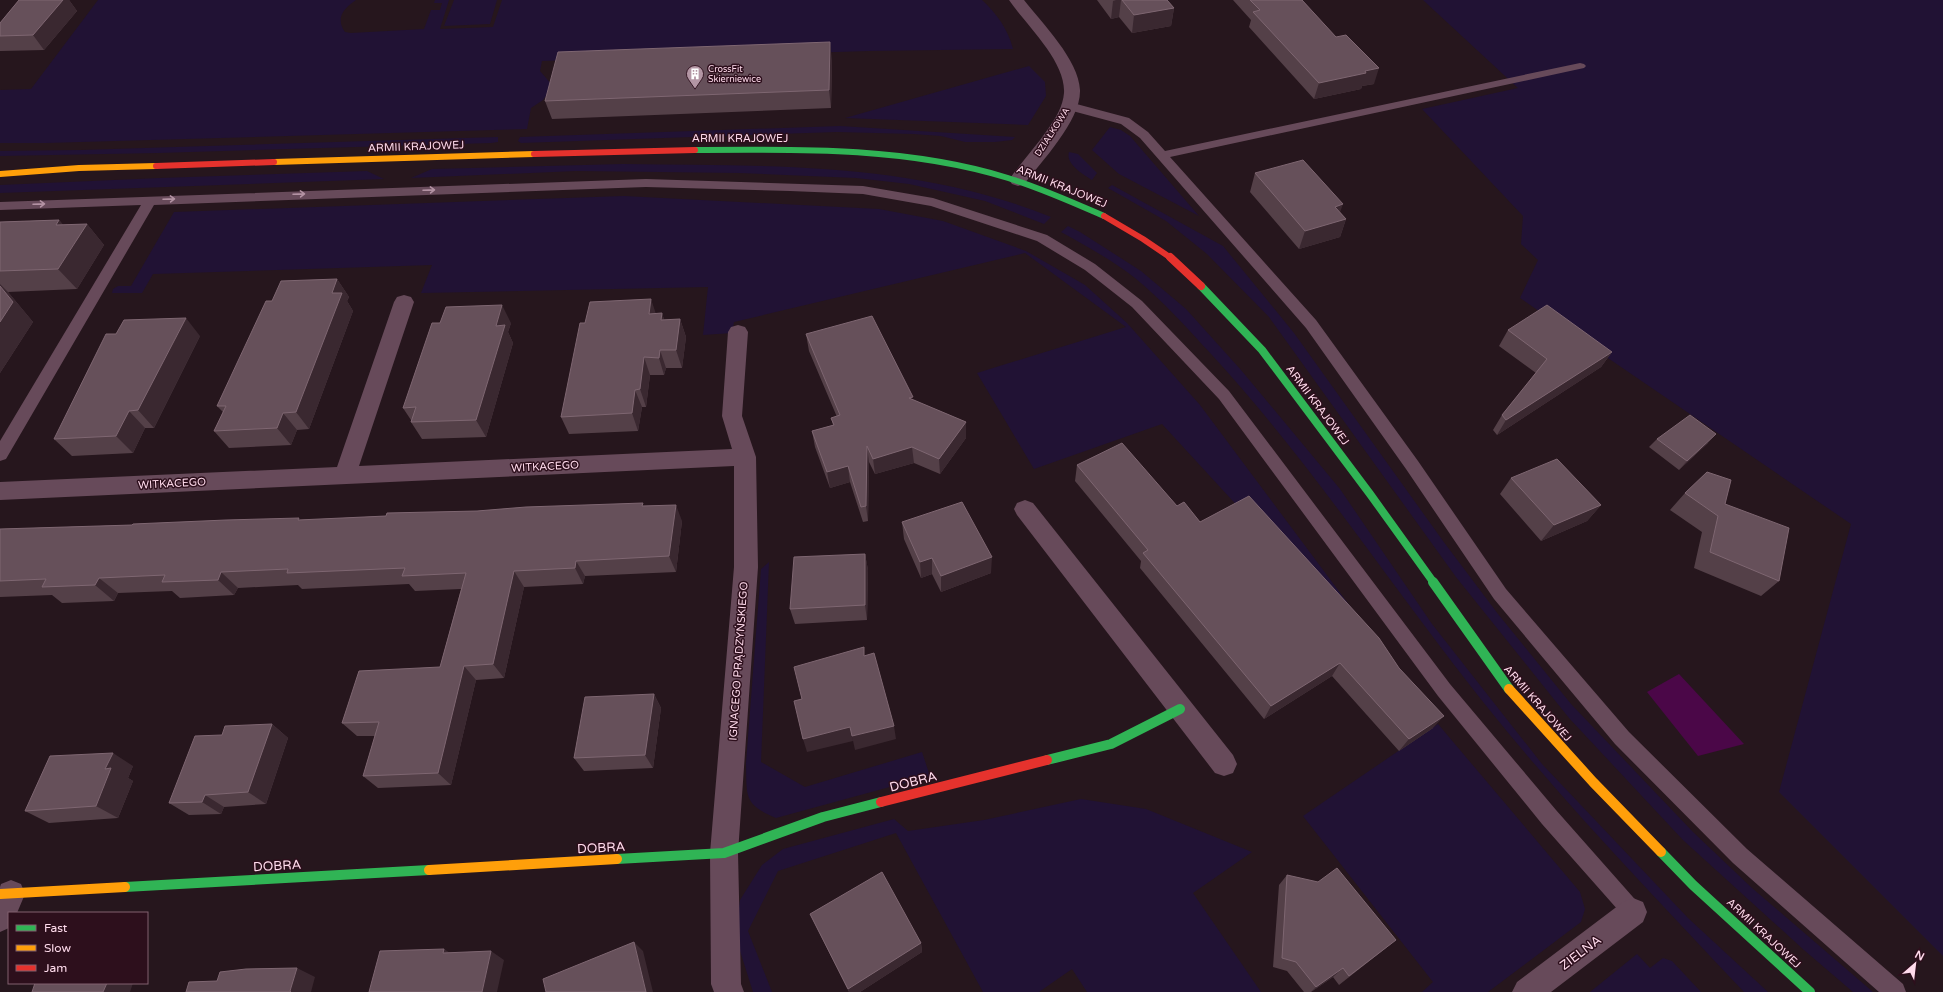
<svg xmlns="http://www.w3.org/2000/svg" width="1943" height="992" font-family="'Varela Round',sans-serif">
<rect width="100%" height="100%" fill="#26161d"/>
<path fill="#211234" d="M98,0H356C344,8 335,18 345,32L351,33L424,29L431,10H440L442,3H434L435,0H449L440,29L493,27L502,0H982C997,14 1008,29 1013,49L869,51L542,61L540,71L553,86L543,100L531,108L527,129L46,143H0V90L31,89Z
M454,0H497L490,24L444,26Z
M1423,0H1943V956L1779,792L1851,524L1520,298L1538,260L1521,244L1523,216L1422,109L1518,88Z
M1029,66L1045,82L1046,96L1028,125L845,118Z
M840,126L1015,137L1012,140L995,142H965L941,136L913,134L837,132L521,143L518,141L520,137Z
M1110,127L1121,130L1130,136L1199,216L1119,174L1092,150Z
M498,137V142L491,143L158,153L0,156V151L81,150Z
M1069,152L1078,154L1097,173L1092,180C1084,175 1065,164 1069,152Z
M623,164C770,166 912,161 1051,217L1044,224L985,201L909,184L856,178L739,173L576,171L411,178L432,169Z
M367,171L384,179L0,193V185L160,178Z
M1112,185L1223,246L1294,333L1443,541L1498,614L1571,704L1693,832L1752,888L1873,992H1853L1804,950L1683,840L1569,718L1456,577L1269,317L1207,254L1166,221L1108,188Z
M624,196L879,209L943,221L1026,251L1085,285L1127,323L1200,405L1438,724L1580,892L1585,909L1581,922L1488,992H1422L1433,982L1303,816L1438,724L1162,424L1034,469L977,373L1126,327L1025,253L734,322L732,333L703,335L708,287L421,293L432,265L153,274L142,293H112L113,289L118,286H131L174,212Z
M1068,226L1080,232L1141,271L1186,309L1241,370L1340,489L1432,624L1542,764L1688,918L1768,992H1744C1650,892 1553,792 1469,684C1383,574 1306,457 1212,355C1187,328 1163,301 1135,278C1112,260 1086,246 1061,232Z
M769,562L761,762L805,787L922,752L930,776L776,818C743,804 747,796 746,763L761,569Z
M1081,799L1146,809L1252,852L1193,893L1261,992H1087L1072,969L1039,992H983L896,833L778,871L748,931L772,992H753L735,935L740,900L762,865L783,849L894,819L908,831L984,820Z
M1637,954L1650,968L1663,958L1672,961L1701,992H1590Z"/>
<path fill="#4b0748" d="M1679,674L1744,744L1698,756L1647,692Z"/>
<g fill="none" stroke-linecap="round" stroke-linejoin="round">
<path fill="#674a5a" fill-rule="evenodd" d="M1580,63L1584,64L1586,66L1584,68L1170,157L1316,320L1418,461L1506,589L1629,732L1747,849L1903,984L1906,992H1879L1733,863L1615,744L1494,599L1406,469L1306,328L1140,138L1121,124L1065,109L1063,106L1069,102L1129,118L1148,132L1165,151Z
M646,179L863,186L933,198L1047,235L1095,264L1142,301L1229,391L1450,684L1556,810L1640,905L1643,912L1640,919L1633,922L1626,919L1542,824L1438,696L1219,399L1132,307L1085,270L1037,241L931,206L863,194L790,191L646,187L154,205L6,459L0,461V441L141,205L0,210V202Z"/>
<path fill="#674a5a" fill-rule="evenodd" d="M1009,0H1024C1042,23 1079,60 1080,90C1081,120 1042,161 1024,184L1018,186L1012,184L1009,180C1021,162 1036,147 1048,129C1056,118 1063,106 1064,93C1066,61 1026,25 1009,0Z
M404,295L411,297L414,302L359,466L732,449L722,416L728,332L731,327L738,325L745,327L748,332L742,416L756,457L758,567L738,853L741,984L744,992H714L711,984L710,853L734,567V466L0,500V482L337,467L394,302L397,297Z
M1025,500L1033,503L1233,755L1237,764L1233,773L1224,776L1215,773L1017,515L1014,509L1017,503Z
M11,880L21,884L25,894L17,913H9V928L0,932V887L1,884Z
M1633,898L1643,902L1647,912L1643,922L1551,992H1512L1517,982L1623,902Z"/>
<path stroke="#30b455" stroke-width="6" d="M695,150C799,149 908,147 1008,178C1041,188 1072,202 1104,216"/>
<path stroke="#30b455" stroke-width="8" d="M1201,286L1262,350L1370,494L1434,583"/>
<path stroke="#30b455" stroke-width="10" d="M1433,582L1509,689
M1047,760L1111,744L1180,709
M1661,852L1693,885L1810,992
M617,859L724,853L823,817L881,802
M125,887L429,870"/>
<path stroke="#ff9f0a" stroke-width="6" d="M274,162L534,154
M0,174L79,168L156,166"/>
<path stroke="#ff9f0a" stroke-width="10" d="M1509,689L1593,782L1661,852
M429,870L617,859
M0,894L125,887"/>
<path stroke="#e5322d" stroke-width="6" d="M534,154L695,150
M156,166L274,162
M1104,216L1143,239L1171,258"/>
<path stroke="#e5322d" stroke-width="8" d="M1170,257L1201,286"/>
<path stroke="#e5322d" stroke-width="10" d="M881,802L1047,760"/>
</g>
<path fill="#544048" d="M19,0H69L77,11L44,50L0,51V23Z
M1097,0H1167L1174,8L1171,26L1132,33L1119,17L1111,19Z
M1233,0H1302L1374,84L1362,86L1361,89L1314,99L1249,27L1251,20Z
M832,60L831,108L552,119L545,101Z
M1255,173L1340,212L1346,219L1340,237L1299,249L1250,192Z
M59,220L63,225L87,224L104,245L77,289L8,292L33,322L0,373V222Z
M337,279L349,297L347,301L353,311L309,429L297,430L291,445L229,448L214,431L223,412L217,406L272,301Z
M662,313L664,320L680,319L686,337L682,368H666L664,375H650L646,407H642L638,431L569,434L561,417L656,314Z
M511,323L508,332L513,343L486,437L422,439L411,422V420L403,408Z
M1508,330L1612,352L1601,367L1497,435L1493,430L1502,415L1536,373L1499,346Z
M806,334L913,400L966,422V438L940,474L914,463L875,474L869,462L868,521L863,522L850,482L830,488L815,447L812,431L833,425L831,418L837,417L809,351Z
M200,336L154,428H145L133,453L72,456L54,439Z
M1657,439L1708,443L1679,470L1649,447Z
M1077,465L1177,506L1200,522L1433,728L1399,751L1332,676L1264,719L1140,568L1141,561L1075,481Z
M1511,478L1601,505L1587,521L1541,541L1500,494Z
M1685,493L1725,504L1779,581L1761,596L1694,568L1702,532L1670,510Z
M644,506L682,521L676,572L585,576L583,584L524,587L504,678L476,680L451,785L378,788L363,776L375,736H357L342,723L440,667L461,589L415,591L409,584L302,589L298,585L238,588L234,595L180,598L172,591L118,593L114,601L62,603L52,595L0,597V529L301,520L386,516L477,511Z
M902,522L991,573L941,592L932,574L921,578L904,539Z
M865,554L868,570L867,620L795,624L790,609Z
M654,694L661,708L653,768L584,771L574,758Z
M272,724L288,738L266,804L224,807L221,814L189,815L169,803Z
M133,766L128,778L133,781L118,818L49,823L25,811Z
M1287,875L1396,940L1339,985L1333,977L1311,992H1304L1287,971L1273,967L1279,885Z
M810,914L921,943L922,952L860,992H849Z"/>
<path fill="#3a2830" d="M63,0H69L77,11L44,50L33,35Z
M1116,0H1121L1119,17L1111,19L1113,1Z
M1174,8L1171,26L1132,33L1134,15Z
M830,42L832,60L831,108L829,90Z
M1379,68L1374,84L1362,86L1361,89L1314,99L1319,83L1365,71Z
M1343,204L1337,221L1346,219L1340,237L1299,249L1305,231L1335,207Z
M59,220L77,240L87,224L104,245L77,289L58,269L56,225Z
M337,279L349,297L347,301L353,311L309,429L296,412L332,293Z
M0,284L8,292L33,322L0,373Z
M651,299L657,317L649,314Z
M502,305L511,323L508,332L513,343L486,437L476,420L496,326Z
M662,313L668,331L661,320Z
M186,318L200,336L154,428L138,410Z
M680,319L686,337L682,368L676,350Z
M660,350L666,368L664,375L659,358Z
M1612,352L1601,367L1497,435L1506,420Z
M644,357L650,375L646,407L640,389Z
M635,390L642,407L638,431L632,413Z
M129,411L145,428L133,453L116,436Z
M283,413L297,430L291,445L277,428Z
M966,422V438L940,474L939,459Z
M1716,434L1708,443L1679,470L1687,461Z
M867,446L869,462L868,521L866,506Z
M912,447L914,463L875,474L873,459Z
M848,466L850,482L830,488L827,472Z
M676,505L682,521L676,572L669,556Z
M1601,505L1587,521L1541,541L1554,525Z
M865,554L868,570L867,620L865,605Z
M992,557L991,573L941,592V576Z
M932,558V574L921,578L920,562Z
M576,561L585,576L583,584L575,568Z
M514,571L524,587L504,678L493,664Z
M221,572L238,588L234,595L218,580Z
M99,578L118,593L114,601L95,585Z
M1340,663L1332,676L1264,719L1271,706Z
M464,666L476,680L451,785L438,773Z
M654,694L661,708L653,768L645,755Z
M1444,716L1433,728L1399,751L1409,739Z
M272,724L288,738L266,804L248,792Z
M894,726L896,739L855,750L852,736Z
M850,727L853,741L807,752L803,739Z
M113,753L133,766L128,778L133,781L118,818L96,806L105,769Z
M205,795L224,807L221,814L202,802Z
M634,942L643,951L653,992H646Z
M921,943L922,952L860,992H849L848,989Z
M444,949L458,958L443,953Z
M491,951L504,960L497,992H482Z
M297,968L315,977L311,992H291L290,991Z
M1343,968L1333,977L1311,992L1316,987Z
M107,983H133L130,992H103Z"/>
<path fill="#66505a" stroke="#7e6671" d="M19,0H63L33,35L0,36V23Z
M1122,0H1167L1174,8L1134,15Z
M1250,0H1302L1336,37L1346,35L1379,68L1365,71L1366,73L1319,83L1253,12L1260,10Z
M830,42L829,90L545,101L558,52Z
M1303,160L1343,204L1335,207L1346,219L1305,231L1255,173Z
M59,220L56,225L87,224L58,269L0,271V222Z
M337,279L332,293H342L296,412L283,413L277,428L214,431L226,406H217L266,301H272L281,281Z
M0,286L13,302L0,322Z
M651,299L649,314L662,313L661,320L680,319L676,350H660L659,358L644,357L640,389L635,390L632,413L561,417L580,323H585L590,302Z
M502,305L496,326L505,325L476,420L411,422L416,407L403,408L432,323H440L446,307Z
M1547,305L1612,352L1506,420L1502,415L1547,359L1508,330Z
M872,316L913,397L909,398L966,422L939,459L912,447L873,459L867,446L866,506L861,507L848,466L827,472L812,431L834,425L831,418L840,415L806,334Z
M186,318L138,410L129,411L116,436L54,439L106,334H116L124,320Z
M1690,415L1716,434L1687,461L1657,439Z
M1122,443L1177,506L1184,502L1200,522L1249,496L1379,638L1399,668L1444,716L1409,739L1340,663L1271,706L1143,553L1148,550L1077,465Z
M1557,459L1601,505L1554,525L1511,478Z
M1707,472L1731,480L1725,504L1789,528L1779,581L1710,552L1718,516L1685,493Z
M962,502L992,557L941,576L932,558L920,562L902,522Z
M643,503L642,506L676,505L669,556L576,561L575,568L514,571L493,664L464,666L438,773L363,776L379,722L342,723L359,671L440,667L466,573L402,576L405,568L287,573L288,569L221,572L218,580L162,582L165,575L99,578L95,585L42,587L46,579L0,581V529L132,525L133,524L226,520L299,518L298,520L386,516L387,513L477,511L526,507Z
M865,554V605L790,609L794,557Z
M864,647V656L874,653L894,726L852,736L850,727L803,739L794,701L802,699L794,667Z
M654,694L645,755L574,758L585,697Z
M272,724L248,792L205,795L202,802L169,803L195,736L222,735L225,726Z
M113,753L105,769L111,768L96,806L25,811L50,756Z
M1337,868L1396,940L1349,976L1343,968L1316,987L1296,962L1282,958L1287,875L1318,882Z
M882,872L921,943L848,989L810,914Z
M634,942L646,992H546L543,979Z
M444,949L443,953L491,951L482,992H369L380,951Z
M297,968L290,991L291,992H186L189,982L217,981L220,972L246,969Z
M35,983H107L103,992H32Z"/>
<defs><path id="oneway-shaft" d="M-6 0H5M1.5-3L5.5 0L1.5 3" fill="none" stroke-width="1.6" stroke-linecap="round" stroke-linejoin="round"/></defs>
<g stroke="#b392a3">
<use href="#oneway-shaft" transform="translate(429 190) rotate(-2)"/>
<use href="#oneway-shaft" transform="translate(299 194) rotate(-2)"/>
<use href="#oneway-shaft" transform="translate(169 199) rotate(-2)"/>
<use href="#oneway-shaft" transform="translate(39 204) rotate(-2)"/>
</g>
<defs>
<symbol id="building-pin" viewBox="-11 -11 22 30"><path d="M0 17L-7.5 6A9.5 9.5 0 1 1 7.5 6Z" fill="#b396a4" stroke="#2d0f1c"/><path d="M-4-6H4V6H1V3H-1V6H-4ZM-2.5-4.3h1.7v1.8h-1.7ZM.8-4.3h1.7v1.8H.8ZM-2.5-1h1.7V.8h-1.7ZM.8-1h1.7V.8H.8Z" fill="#fff"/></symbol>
</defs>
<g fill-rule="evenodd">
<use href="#building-pin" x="685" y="64" width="20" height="27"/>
</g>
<g text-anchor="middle" stroke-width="3" stroke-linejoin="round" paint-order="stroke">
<g font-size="9" fill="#ffdbec" stroke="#2d0f1c" text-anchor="start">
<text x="708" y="72">CrossFit<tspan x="708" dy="10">Skierniewice</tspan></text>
</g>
<g font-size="9" fill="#ffdbec" stroke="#2d0f1c">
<text transform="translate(1052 132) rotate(-57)" y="3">DZIAŁKOWA</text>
</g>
<g font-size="11" fill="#ffdbec" stroke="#2d0f1c">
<text x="740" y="142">ARMII KRAJOWEJ</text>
<text transform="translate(416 146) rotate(-2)" y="4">ARMII KRAJOWEJ</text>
<text transform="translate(1062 186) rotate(22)" y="4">ARMII KRAJOWEJ</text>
<text transform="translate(1318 405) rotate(53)" y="4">ARMII KRAJOWEJ</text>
<text transform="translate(545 466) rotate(-3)" y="4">WITKACEGO</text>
<text transform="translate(172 483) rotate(-3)" y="4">WITKACEGO</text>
<text transform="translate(738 661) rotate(-86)" y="4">IGNACEGO PRĄDZYŃSKIEGO</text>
<text transform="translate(1538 703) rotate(49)" y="4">ARMII KRAJOWEJ</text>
<text transform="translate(1764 933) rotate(43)" y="4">ARMII KRAJOWEJ</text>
</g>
<g font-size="13" fill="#ffdbec" stroke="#2d0f1c">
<text transform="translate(913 781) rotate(-14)" y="5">DOBRA</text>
<text transform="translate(601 847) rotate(-3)" y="5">DOBRA</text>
<text transform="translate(277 865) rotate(-3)" y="5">DOBRA</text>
<text transform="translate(1580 952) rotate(-37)" y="5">ZIELNA</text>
</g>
</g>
<rect x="8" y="912" width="140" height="72" fill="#2d0f1c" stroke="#81616f"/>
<rect x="16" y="925" width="20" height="6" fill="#30b455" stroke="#81616f"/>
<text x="44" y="932" font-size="12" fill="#ffdbec">Fast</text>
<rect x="16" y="945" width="20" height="6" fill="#ff9f0a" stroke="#81616f"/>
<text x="44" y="952" font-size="12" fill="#ffdbec">Slow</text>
<rect x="16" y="965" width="20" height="6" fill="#e5322d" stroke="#81616f"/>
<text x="44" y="972" font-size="12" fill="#ffdbec">Jam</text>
<g transform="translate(1915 964) rotate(28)" stroke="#2d0f1c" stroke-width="3" paint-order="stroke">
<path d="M0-3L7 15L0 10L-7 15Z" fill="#ffdbec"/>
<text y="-6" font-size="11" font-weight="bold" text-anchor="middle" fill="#ffdbec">N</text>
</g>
</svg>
